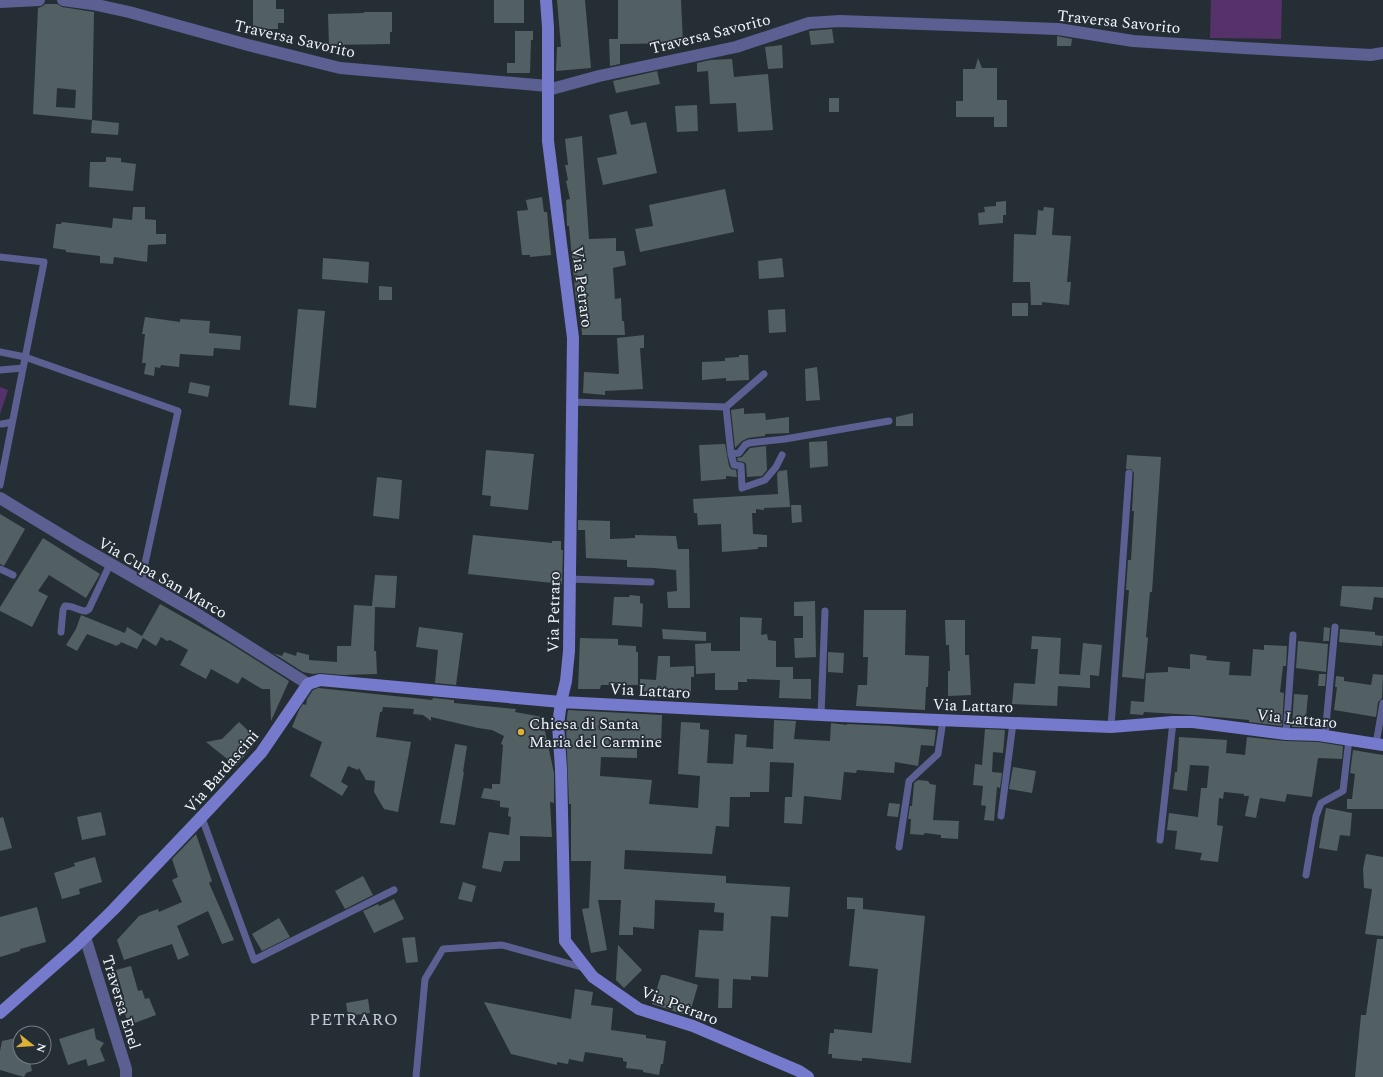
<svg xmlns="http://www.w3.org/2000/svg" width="1383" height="1077" font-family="Spectral,serif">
<rect width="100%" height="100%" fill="#262e35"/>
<path fill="#56326b" d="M1211,0H1282L1281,39L1210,38Z
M0,387L8,390L0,414Z"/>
<path fill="#525f63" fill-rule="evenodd" d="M253,0H276V9H284V23H278V29H253Z
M494,0H524V23H494Z
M557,0H585L591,68L556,71L557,47H561Z
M618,0H681L683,43L620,44V64L610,66L609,39H618Z
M45,4H57L62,7L94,12L92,120L119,123L118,135L91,133L92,120L33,114L38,8L43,6ZM57,88L76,90L75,108L56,107Z
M364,12H392V32H390V44L329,45L328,14L364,13Z
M832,29L834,43L811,45L809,31Z
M515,31H533V40H531L530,73H507V63H515Z
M1057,36L1072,39L1071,46H1057Z
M782,45L783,68L768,69L765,47Z
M978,58L982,68H997V100H1007V127H994V117H956V101H963V69H975Z
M732,59L734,77L768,74L773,130L738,132L736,103L710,104L708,71L697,72V63L710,60Z
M657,71L660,84L616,93L613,81Z
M829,98H839V112H829Z
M697,105L698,131L677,132L675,106Z
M627,111L631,125L646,122L657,173L603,185L597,158L617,154L609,115Z
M582,136L589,239L616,238V251H624L626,265L613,268L615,299L621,298L622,321H624L625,335H582L580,300L576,301L569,226H567L566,200L570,199L566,181L568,180L565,165H568L565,139Z
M106,157L121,158V162L136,164L133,191L89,187L90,162H106Z
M725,189L734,232L640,252L635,229L653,226L649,205Z
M542,197L544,212H547L551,255L530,257V255H522L517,211L528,210L526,200Z
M1006,201V215H1003V223L979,225L978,213L985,212L984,207L996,206V202Z
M133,207H145V219L156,220V234H166V244L148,245L147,262L114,257L113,264L100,263V256L66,252V250L53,248L56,224H61L62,222L112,228L113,218L132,220Z
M1044,207L1054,208L1052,235L1071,236L1067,282H1071L1069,305L1042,302V305H1031L1030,282H1013L1014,234L1036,235L1038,210L1043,211Z
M323,258L369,262L368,283L322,279Z
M782,258L784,277L759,279L758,261Z
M379,286L392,287V300H379Z
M1012,303H1028V316H1012Z
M298,309L325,311L316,408L289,405Z
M785,309L786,332L769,333L768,310Z
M145,317L180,322V319L210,321L209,333L241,336L240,350L214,348L213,356L180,354L179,367L161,365L160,368L155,367L154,376L144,374L146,363H142L145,334H142Z
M644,335V348H640L643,389L605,391V395L583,393L584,372L619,374L617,338Z
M739,355H748L749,380L726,381V378L702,380V362L725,361V358L739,357Z
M817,367L820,400L806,401L805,369Z
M190,382L210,386L208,397L188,393Z
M744,408V414L765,413L766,420L789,417V433L765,434V436L748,438L742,441L735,448L731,410Z
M913,413V426H896V417Z
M827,441L828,466L810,468L809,442Z
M725,444L729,466L731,469L736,470L737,477L726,476V479L701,481L699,445Z
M766,446L767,470L762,476L747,477L746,464L744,462L738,461L737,458L742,457L750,448Z
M486,450L534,454L528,510L490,506L491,496L482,495Z
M1127,455L1161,457L1152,592H1150L1146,637L1148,638L1144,679L1122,677L1129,590H1126L1128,560H1131L1134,511H1132L1134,473L1131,469H1126Z
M787,470L790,507L764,508V510L756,509V513H752L753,534L767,535V547H758V549L722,552L721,524L698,525L697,513H694L693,499L778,494L777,474L779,471Z
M377,477L402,480L399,519L373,516Z
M791,505H801L802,522L792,523Z
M0,514L25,529L4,566L0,564Z
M578,520L610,521V539L635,538V535L676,536L678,549H689L690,608H668L667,592L677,591L676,570L654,568L627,567V560L586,558L585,530H578Z
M473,535L552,543V541H561V550H563L562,584L468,574Z
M43,538L100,574L86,598L49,575L38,591L48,596L32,627L0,611V607Z
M375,575L397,576L395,608L375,607L374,651H376L377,674L343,675L320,673L313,674L303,672L273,653L282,656L284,652L296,656L297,652L309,655V660L337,662V646H351L354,605L372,606Z
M1342,586L1383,587V598L1374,597L1372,610L1340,606Z
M630,595L640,596V603L643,604L642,627L612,625L614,597H629Z
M815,601L816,657L795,658L794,638H803V616H794V602Z
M160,604L229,643L289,681L271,721L270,689H262L242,677L238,684L211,669L206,679L180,665L188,650L170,640L167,641L161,637L156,646L143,638L137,649L121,642L119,645L118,644L117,646L87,634L77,651L66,645L76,629L81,615L125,633L127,627L142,636Z
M864,610H906L905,655L929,656L928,687H926L925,710L856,706L858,685H867L868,657H863Z
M740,617L762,618L761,635L767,634L768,640L776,641V667H793V679H811V699L779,698L780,680L747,679V682H738V690H715V673L696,674L695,644L711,643V651H740Z
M945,620H965V655H969L971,695L948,696V671H950L949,645H946Z
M419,627L463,633L456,685L435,683L438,650L416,647Z
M1324,627L1330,628L1329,641H1323Z
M662,629L706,632V641L663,639Z
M1340,629L1375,632V635L1383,636L1382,646L1339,642Z
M1032,636L1061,638L1059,674L1080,675L1083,643L1102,645L1099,676L1090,675V688L1058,686L1057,706L1012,704L1014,683L1035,684L1038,649H1031Z
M580,638L618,639V645L636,646V652H638V685H601L600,689H578Z
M1298,641L1328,644L1326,672L1296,668Z
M1264,645L1287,646L1286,666H1283L1280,692L1284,693L1282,726L1249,722V720L1194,715L1144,712L1143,715L1130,714L1131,701L1144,702L1146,673L1168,672V667L1190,669V654L1207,656L1206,660L1230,662L1229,675L1251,676L1253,649L1264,650Z
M828,652L844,653L843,673L828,672Z
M658,656H670V667L694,666V677H691V693L640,691V679L656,680Z
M1319,674H1326L1325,686H1318Z
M1373,674L1383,675L1382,698L1378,702L1376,717L1334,710L1337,687H1335L1336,676L1344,677V681L1371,685Z
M318,688L432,700L433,698L454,700V703L516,709L515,712L542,717L554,773V803L550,802L552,837L520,836V861H504L501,872L482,868L489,832L509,835L511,817L508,816L509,808L500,807V801L481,798L484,788L492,789V784H500L503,745L501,744L504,736L492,730L478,728L431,717V721L423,715L413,714L414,709L383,707L382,712H380L376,737L411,742L398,812L384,809L374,792L375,781L366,780L359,768L358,770L348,766L341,782L348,786L342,796L310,776L322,742L292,727L299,710L303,704L306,705L307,699L313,690Z
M1294,694L1308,695L1305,727H1292Z
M568,710L662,715L661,747L637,746V758L601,757L600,776L652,780L649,804L698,808L700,776L678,774L681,722L700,723V729L709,730L707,763L733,764L735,734L747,735L746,747L773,749L774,720L796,721L794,739L830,741L831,723L847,725V724L890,726L936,730L934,746L921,745L918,766L895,762L894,773L857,770L856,773L844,772L841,800L804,796L802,824L784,823L785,797H792L794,763L770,762L769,792H750V797H730L729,827L716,826L712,854L625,850L624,869L726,876V883L790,887L788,917L771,916L768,977L751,976V980L733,979L732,1008H718L719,979L695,977L699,930L723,931L724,913L714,912L715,903L655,900L654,929L633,927V935H619L621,900H598L607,950L591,953L582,909L589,908L591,861H571V804H569L566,725Z
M239,722L258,740L236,766L206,742L222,739Z
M985,729L1005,730L1003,753L993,752L992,772L1002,773L1000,788L997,787L994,821L984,820L986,806L981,805L983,786L973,785L975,764L982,765Z
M1179,737L1227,740L1226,753L1245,755L1247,737L1285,741L1318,742L1343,746L1342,759L1318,758L1312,797L1287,794L1285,802L1260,798L1256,818L1245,816L1249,796H1244V794L1224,792L1223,799L1219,798L1217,825L1223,826L1218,862L1200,860L1202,853L1175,849L1177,831L1167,830L1169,813L1198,817L1201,788H1207L1209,766L1190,765L1187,791L1173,789L1175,772H1177Z
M455,744L467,746L463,772H464L455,825L440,823Z
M1353,750L1383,755V809H1347V799H1352L1355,774L1350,773Z
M1013,767L1036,771L1032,793L1009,789Z
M918,780L928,781L930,784L936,785L933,820L959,821L958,839L941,838V835L925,833L923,835L910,834L911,819H908L910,806H912L914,783Z
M889,803L900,804L898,817L887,816Z
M1326,808L1352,813L1350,836L1340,835L1337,851L1319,848Z
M101,812L106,835L82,840L77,817Z
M3,817L12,848L0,851V818Z
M196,834L212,881L209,883L234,940L222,944L208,911L177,926L189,955L178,960L172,944L124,960L117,940L139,916L158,909L159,912L182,902L172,880L178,877L172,859Z
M1366,854L1383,857V936L1365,934L1372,889L1364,888L1363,869Z
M95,857L102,882L79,889L80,894L62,899L54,873L75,866L74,863Z
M363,876L373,895L345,909L335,891Z
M463,882L476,886L472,902L458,899Z
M847,897L863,898V909L925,916L911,1063L867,1058H862V1061L832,1058V1054H828L830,1033H834V1029L872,1033L878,969L849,966L855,909H847Z
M394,899L404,919L374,933L363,911L378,904L379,906Z
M37,907L46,942L20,949V951L0,957V917Z
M279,918L290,937L262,951L252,934Z
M415,937L418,962L406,963L402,938Z
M1377,939H1383V1077H1355L1361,1015H1366Z
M618,945L642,970L624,988L616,980Z
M131,966L138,991L142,990L145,999L149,998L156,1015L129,1025L119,998L124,997L116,970Z
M661,975H665L698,985L689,1016L652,1004Z
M575,989L593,992L591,1005L613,1008L611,1030L646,1035V1038L666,1041L663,1064H661L659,1075L643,1072V1070L626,1068L627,1062L623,1061V1058L585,1052L583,1062L569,1059L568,1064L557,1062V1065L511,1054L484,1002L571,1019Z
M368,999L370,1013L348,1016L346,1003Z
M94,1028L96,1039L104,1043L100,1049L105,1061L88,1066L86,1059L68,1065L59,1039Z
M20,1037V1057H29L32,1071L26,1073L24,1077L0,1070V1051L2,1041Z"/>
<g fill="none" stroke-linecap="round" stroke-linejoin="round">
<path stroke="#5b5f92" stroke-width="7" d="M0,257L44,262L0,485
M0,352L25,357L178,411L141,582
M0,370L23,368
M572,402L726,407L764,374
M726,407L731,454L734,465L741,466L742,488L765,480L776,467L782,455
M2,424L12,422
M731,454L739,453L745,445L749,443L785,439L889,421
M0,569L13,575
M570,579L651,582
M61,632L63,610L65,606C72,605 79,611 86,611L89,609L110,564
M821,715L825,611
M1111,727L1129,473
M1286,734L1293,635
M1325,736L1335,627
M1376,744L1383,703
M1001,816L1013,723
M202,818L254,960L394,890
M1160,840L1173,722
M899,847L909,781L938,754L943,720
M1306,875L1316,816L1321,803L1343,791L1349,739
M416,1077L425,979L443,949L502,945L585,968"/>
<path stroke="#5b5f92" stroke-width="12" d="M63,0L92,4L129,12L248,45L340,68L548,86
M0,2L39,0
M548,90L599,76L736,47L809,23L840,21L1058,29L1133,41L1243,48L1371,55L1383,53
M0,498L76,544L194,612L308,684
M85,937L126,1069V1077"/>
<path stroke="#757acc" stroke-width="12" d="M546,0L548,27V141L573,338L569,651L566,681L561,702L558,725L561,769L565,941L593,977L639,1009L693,1026L799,1071L808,1077
M0,1013L76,946L113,910L210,808L261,753L308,684L320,680L561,702L841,716L1111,727L1173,722H1193L1286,734L1319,735L1383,745"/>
</g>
<circle fill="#ddb133" stroke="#262e35" stroke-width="1.5" cx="521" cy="732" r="4"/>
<g text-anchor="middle" stroke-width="3.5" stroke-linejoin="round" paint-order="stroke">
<g font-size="16" fill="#f0f5fa" stroke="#262e35">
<text transform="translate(1119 21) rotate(6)" y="6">Traversa Savorito</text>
<text transform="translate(710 33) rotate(-14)" y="6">Traversa Savorito</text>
<text transform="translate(295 38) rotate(13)" y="6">Traversa Savorito</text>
<text transform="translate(583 287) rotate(83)" y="6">Via Petraro</text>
<text transform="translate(163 577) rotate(30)" y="6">Via Cupa San Marco</text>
<text transform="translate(553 612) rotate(-89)" y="6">Via Petraro</text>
<text transform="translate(650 690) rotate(3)" y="6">Via Lattaro</text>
<text transform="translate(973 705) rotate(2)" y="6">Via Lattaro</text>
<text transform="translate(1297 718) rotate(6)" y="6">Via Lattaro</text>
<text transform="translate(221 771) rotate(-49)" y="6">Via Bardascini</text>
<text transform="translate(122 1002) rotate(73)" y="6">Traversa Enel</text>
<text transform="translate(680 1005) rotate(21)" y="6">Via Petraro</text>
</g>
<g font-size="16" fill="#f0f5fa" stroke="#262e35" text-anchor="start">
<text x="529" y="729">Chiesa di Santa<tspan x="529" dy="18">Maria del Carmine</tspan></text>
</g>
<g font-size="17" letter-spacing="1" fill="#c1cad4" stroke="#262e35">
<text x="354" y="1025">PETRARO</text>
</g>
</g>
<g transform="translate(32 1045) rotate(107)"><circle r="19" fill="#262e35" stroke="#777e84"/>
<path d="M0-3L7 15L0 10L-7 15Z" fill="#ddb133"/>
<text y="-6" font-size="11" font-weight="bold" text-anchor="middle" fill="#f0f5fa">N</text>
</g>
</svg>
